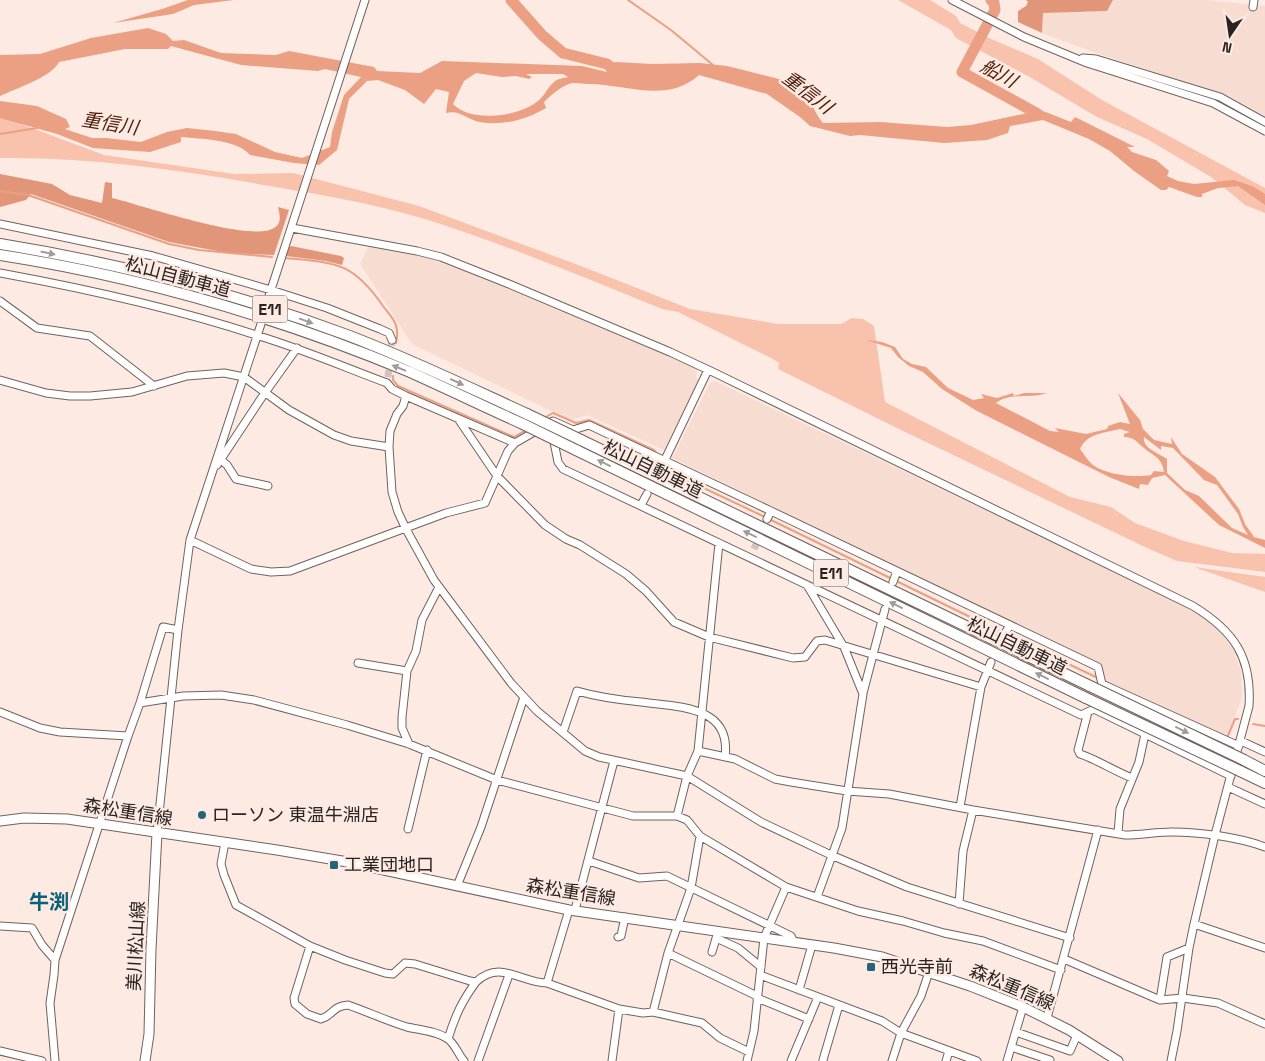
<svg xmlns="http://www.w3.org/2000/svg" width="1265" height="1061" font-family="'Space Grotesk','Noto Sans JP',sans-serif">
<rect width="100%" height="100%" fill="#fceae3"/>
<path fill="#f7dcd2" d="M1113,0H1206L1265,6V116L1229,96L1093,52L1042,33L1043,13L1106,11Z
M369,245L409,253L442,262L619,333L697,368L696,378L699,380L664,450L587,415L570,420L412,344L360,264Z
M715,381L1163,595L1207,619L1217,628L1233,649L1241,671L1242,698L1227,737L1107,681L1101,664L672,458L710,383Z"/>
<path fill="#f8c2ad" d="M898,0H930L956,16L960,23L989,38L1038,59L1102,100L1265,188V213L1245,205L1211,177L1147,139L1097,117L1028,76L956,38L951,30Z
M0,116L104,155L234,174L293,173L419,206L581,266L690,309L779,324H841L852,318L863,319L874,326L885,402L1070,497L1111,507L1135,523L1184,541L1232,553L1265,554V572L1177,561L1147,548L901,430L778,369L779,363L773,359L678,312L662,309C584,277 506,245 425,219C375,204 322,195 270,186C181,170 91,157 0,158Z
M1194,567L1265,577V592Z"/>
<path fill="#e1967a" d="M1026,0H1113L1107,11L1043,13L1042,33L1018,22V11L1026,6L1028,2Z
M0,174L52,184L70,195L102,203L105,182L112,183V198C142,205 251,243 274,228C282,223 280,215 278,207L289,210L274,255L228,253L169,242L31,194L26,200L0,207Z
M291,246L341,256L344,258L342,265L326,261L286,256L289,247Z"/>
<path fill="#eb9f83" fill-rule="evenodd" d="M188,0H234L194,5L173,14L113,23L162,9Z
M148,28L166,34L173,41L184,40L221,53L276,55L289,51L374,67L377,71L420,73L442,61L582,66L607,72L603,66L616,62L653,64L700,63L727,66L803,85C810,98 814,113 823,123L880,122L947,127L971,125L1028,113L1038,109L1071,122L1075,117L1135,147H1127L1132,152L1156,160L1169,171L1167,176L1178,181L1194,184L1234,180L1252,186L1265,194V205L1238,186L1218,188L1202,194V197H1197L1169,187L1166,190H1161L1134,171L1110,151L1089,139L1043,120L1010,126L1008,133L987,140L944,143L860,135L850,136L810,126L800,117L767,94L699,75C667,104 626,84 588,84C582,84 574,82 569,84C560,87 550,96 544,102L546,108C526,120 502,126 480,122C468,120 459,109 446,113L449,92L436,89L424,104L405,90L378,80L367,81L349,99L337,150L319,165L294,163L250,155C237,139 200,139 181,137V142L150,152L93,148L57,134L0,118V101L37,106L66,119L70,127L65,129L92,138H106L141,142L167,132L187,128L215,131L236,134L275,152L302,158L330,147L332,132L344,95L361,77L325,69L318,71L241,65L171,46L168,49H125L59,62C52,77 15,89 0,96V55L40,54L91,38ZM476,73L502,77L516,76L529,79L532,77L526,74H563L568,77C564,78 557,79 554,82C548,87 545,95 539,100C521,117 470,123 453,104L464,81Z
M866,340L882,342L895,347L903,359L912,364L926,367L948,388L973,400L984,398L981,394L997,398L1013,393L1014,396L1024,393H1047C1031,399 1009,392 996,403L1050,431L1059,432L1055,428L1086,434L1107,429L1108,426L1120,422L1130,424L1118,393L1140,420L1143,429L1154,440L1172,444L1171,437L1182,454L1215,477L1239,509L1245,524L1254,537L1265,540V548L1219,525L1165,475L1152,478L1148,485L1140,484L1139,489L1109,477L977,411L942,389L923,372L909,366L898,357L891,348ZM1120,429L1130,432L1124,434V437C1135,437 1136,442 1144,448C1153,456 1162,457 1164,472L1154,471L1151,475C1135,478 1107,475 1093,465C1088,461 1084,454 1080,449C1087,433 1105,433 1120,429ZM1144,437L1161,450V446L1173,448L1204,480L1217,485L1238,514L1243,527L1248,535L1232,528L1199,496L1185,490L1167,473V459C1158,453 1142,448 1144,437Z"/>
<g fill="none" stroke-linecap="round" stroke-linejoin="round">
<path stroke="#eb9f83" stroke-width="2" d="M628,0L671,30L713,65
M0,134L37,128
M0,191L28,195L169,244L199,250L272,257
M285,258C335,263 352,261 383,306C394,320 400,325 396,343
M393,376V380L398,386L514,437L526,430
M544,418L553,413L576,423L589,420L654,450L657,454
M666,465L672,473L765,517
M769,519L1003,633
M1007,635L1098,678
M1104,681L1114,686
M1253,724L1265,726
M1227,738L1235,719H1238"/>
<path stroke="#eb9f83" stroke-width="11" d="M511,0L542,35L563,53L607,64L619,74
M991,0L994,3L995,10L962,72L1038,114"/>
<path stroke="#d2c2bc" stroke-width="7" stroke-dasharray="7 3.5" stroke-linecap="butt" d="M388,377L392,340
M754,549L765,524"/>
<defs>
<path id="minor" d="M952,0L1024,37L1087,63L1213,103L1265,131
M1253,7L1254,0
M1083,58L1096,59L1220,97L1265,122
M0,224L153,256L271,290L327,308L380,329L389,333L392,340
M292,228L417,251L441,257L509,284L670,352L715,373L1193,606C1234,631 1252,657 1249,706L1215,835L1194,924L1189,948L1177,1031L1171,1061
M0,273C87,289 174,308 259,336C302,349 344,367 387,383L392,389L406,396L515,443L553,421L573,430L589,425L771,511
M268,299L365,0
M0,301L37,328L90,336L154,386
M0,380L46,393L70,396H90L132,392L187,376L224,373L244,377L289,410L334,435L351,441L389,447
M406,396L403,406L397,414L390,431L389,447L392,492L398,512L406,529L434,580L511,683L537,711L585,751L599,757L687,776L761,822L831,855L907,887L1070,938
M459,420L497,476L545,525L566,539L580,545L626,574L646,591L674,622L709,637L793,658L805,657L817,641L825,640L981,687
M553,437L558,462L563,469L1081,715L1094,709L1231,776
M221,460L227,465L236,479L268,486
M217,465L262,397L297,348
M660,470L708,370
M641,505L647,494
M767,519L771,511L1098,667L1102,684L1239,746
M190,540L251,569L271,572L290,571L446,513L485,503L508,451L515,443
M893,582L897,571
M807,585L844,647L863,694L842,828L817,897
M1004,635L1010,625
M358,663L407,671
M863,693L885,609
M140,703L163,627L178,630
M0,712L40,728L60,732L128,736L140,703L183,696L221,695L254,700L347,725L409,744L497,780L633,816H677L687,820L700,836L786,887L858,911L903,921L944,933L983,941L1061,970
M1088,712L1078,750L1080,754C1098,760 1114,771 1132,778
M563,732L577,691C598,697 619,700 641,702C677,707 732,705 725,757
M1241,741L1265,752
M409,744L402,728V717L407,671L416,651L422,620L439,587
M698,751L735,759L775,779L791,782L847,791L889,794L973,810L1125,835C1141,835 1156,832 1172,832C1199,832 1239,837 1265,847
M1228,787L1265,804
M960,807L981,687L991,662
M677,816L687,776L698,751L719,543
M408,829L427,750
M157,833L178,630L190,540L261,324
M1118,833L1120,809L1139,762L1145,734
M225,842L221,864L224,875L236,905L310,946L345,960L385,973L393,974L405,963L415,964L470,981L476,982C500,959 521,983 547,983L569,910
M589,861L639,878L667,876L791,936L794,942
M457,886L481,827L524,697
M959,904L963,851L973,810
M575,910L614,761
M1194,924L1265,948
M0,926L32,928L42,945L55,960
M618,937L621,936L625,917
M716,938L738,948L761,967
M310,946L294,998L295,1004L307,1014L321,1019C334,1015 332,1006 348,1005C368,1012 387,1021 407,1027C420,1030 437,1031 448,1039C455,1044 458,1054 464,1061
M712,952L717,935
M668,953L757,996
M1064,959L1160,1000L1183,998L1218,1003L1265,1024
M760,975L882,1021L901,1033L977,1061
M547,983L619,1009L643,1013L653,1012L702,1023L720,1038L749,1052
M799,990L812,945
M757,998L809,1019
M1160,1000L1167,957L1189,948
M653,1012L668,953L691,888L700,836
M1047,1018L1098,830
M1016,1032L1070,1051L1077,1035
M448,1039C455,1016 462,1001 476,982
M1011,1047L1050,1060
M0,1051L42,1061
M823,1060L839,1005
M55,1061L50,1003L54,975L55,960L128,736
M478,1061L509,975
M612,1061L619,1009
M747,1061L754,1031L764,938L786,887
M791,1061L818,997
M892,1061L901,1033L921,996L929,972
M946,1061L949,1051
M1007,1061L1023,1007"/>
<path id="major" d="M0,821L24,818L67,819L277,850L342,861L569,910L834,948L882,957L970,986L1023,1007L1069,1030L1118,1061
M145,1061L149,1034L151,949L157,833"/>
<path id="highway" d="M0,244C118,263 235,293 347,335C408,358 468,387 527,414
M0,255C141,277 278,317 410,372C448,389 485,407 523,424
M581,440L1090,686
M576,450L1086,698
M1244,760L1265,771
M1240,771L1265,783"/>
</defs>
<use href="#minor" stroke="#72625c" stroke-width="9"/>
<use href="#major" stroke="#72625c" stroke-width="11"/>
<use href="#highway" stroke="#72625c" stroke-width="12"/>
<use href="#minor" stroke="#fff" stroke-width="7"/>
<use href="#major" stroke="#fff" stroke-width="9"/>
<use href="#highway" stroke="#fff" stroke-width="10"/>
<defs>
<path id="highway-bridge" d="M527,414L581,440
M523,424L576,450
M1090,686L1244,760
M1086,698L1240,771"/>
</defs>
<use href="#highway-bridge" stroke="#72625c" stroke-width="12" stroke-linecap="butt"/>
<use href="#highway-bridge" stroke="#fff" stroke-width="10"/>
</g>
<defs><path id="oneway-solid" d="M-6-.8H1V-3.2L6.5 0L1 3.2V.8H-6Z" transform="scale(1.25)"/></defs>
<g fill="#9f9c9b">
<use href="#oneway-solid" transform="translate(48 253) rotate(12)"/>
<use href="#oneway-solid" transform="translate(306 321) rotate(20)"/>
<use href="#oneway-solid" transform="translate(399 368) rotate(-158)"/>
<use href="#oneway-solid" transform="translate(457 382) rotate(25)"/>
<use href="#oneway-solid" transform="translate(604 463) rotate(-154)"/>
<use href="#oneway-solid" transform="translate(750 534) rotate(-154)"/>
<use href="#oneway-solid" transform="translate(896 605) rotate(-154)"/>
<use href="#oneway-solid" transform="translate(1042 676) rotate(-154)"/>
<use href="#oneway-solid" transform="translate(1182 730) rotate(26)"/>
</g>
<g fill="#236579" stroke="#fceae3" stroke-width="2">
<circle cx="202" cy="815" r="5"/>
<rect x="329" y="860" width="10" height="10" rx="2.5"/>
<rect x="866" y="962" width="10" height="10" rx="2.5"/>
</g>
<g text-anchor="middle" stroke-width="5" stroke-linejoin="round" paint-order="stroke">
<g fill="#fceae3" stroke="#695f5b" stroke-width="1">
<rect x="252.5" y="295.5" width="35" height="27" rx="4"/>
<rect x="813.5" y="559.5" width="35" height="27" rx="4"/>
</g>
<g font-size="16" font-weight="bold" fill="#2a2321">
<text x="270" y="315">E11</text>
<text x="831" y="579">E11</text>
</g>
<g font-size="18" fill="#2a2321" stroke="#fceae3">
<text transform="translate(178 277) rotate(15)" y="6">松山自動車道</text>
<text transform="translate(653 469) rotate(26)" y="6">松山自動車道</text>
<text transform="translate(1017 646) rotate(26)" y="6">松山自動車道</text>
<text transform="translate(128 812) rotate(9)" y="6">森松重信線</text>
<text transform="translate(571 892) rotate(9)" y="6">森松重信線</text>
<text transform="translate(136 946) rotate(-87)" y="6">美川松山線</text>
<text transform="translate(1012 987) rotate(23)" y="6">森松重信線</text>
</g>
<g font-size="18" fill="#2a2321" stroke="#fceae3" text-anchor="start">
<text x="212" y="821">ローソン 東温牛淵店</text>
<text x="344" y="871">工業団地口</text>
<text x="881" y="973">西光寺前</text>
</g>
<g font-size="19" font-style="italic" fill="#51210e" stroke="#fceae3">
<text transform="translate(999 73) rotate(29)" y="7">船川</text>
<text transform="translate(808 92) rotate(37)" y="7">重信川</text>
<text transform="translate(110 123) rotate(9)" y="7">重信川</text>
</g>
<g font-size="20" font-weight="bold" fill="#0c6176" stroke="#fceae3">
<text x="49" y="909">牛渕</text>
</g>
</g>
<g transform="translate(1230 35) rotate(193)" stroke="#fceae3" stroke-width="4" paint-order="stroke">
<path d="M0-4L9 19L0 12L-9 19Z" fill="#2a2321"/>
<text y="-8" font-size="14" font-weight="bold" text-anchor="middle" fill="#2a2321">N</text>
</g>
</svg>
